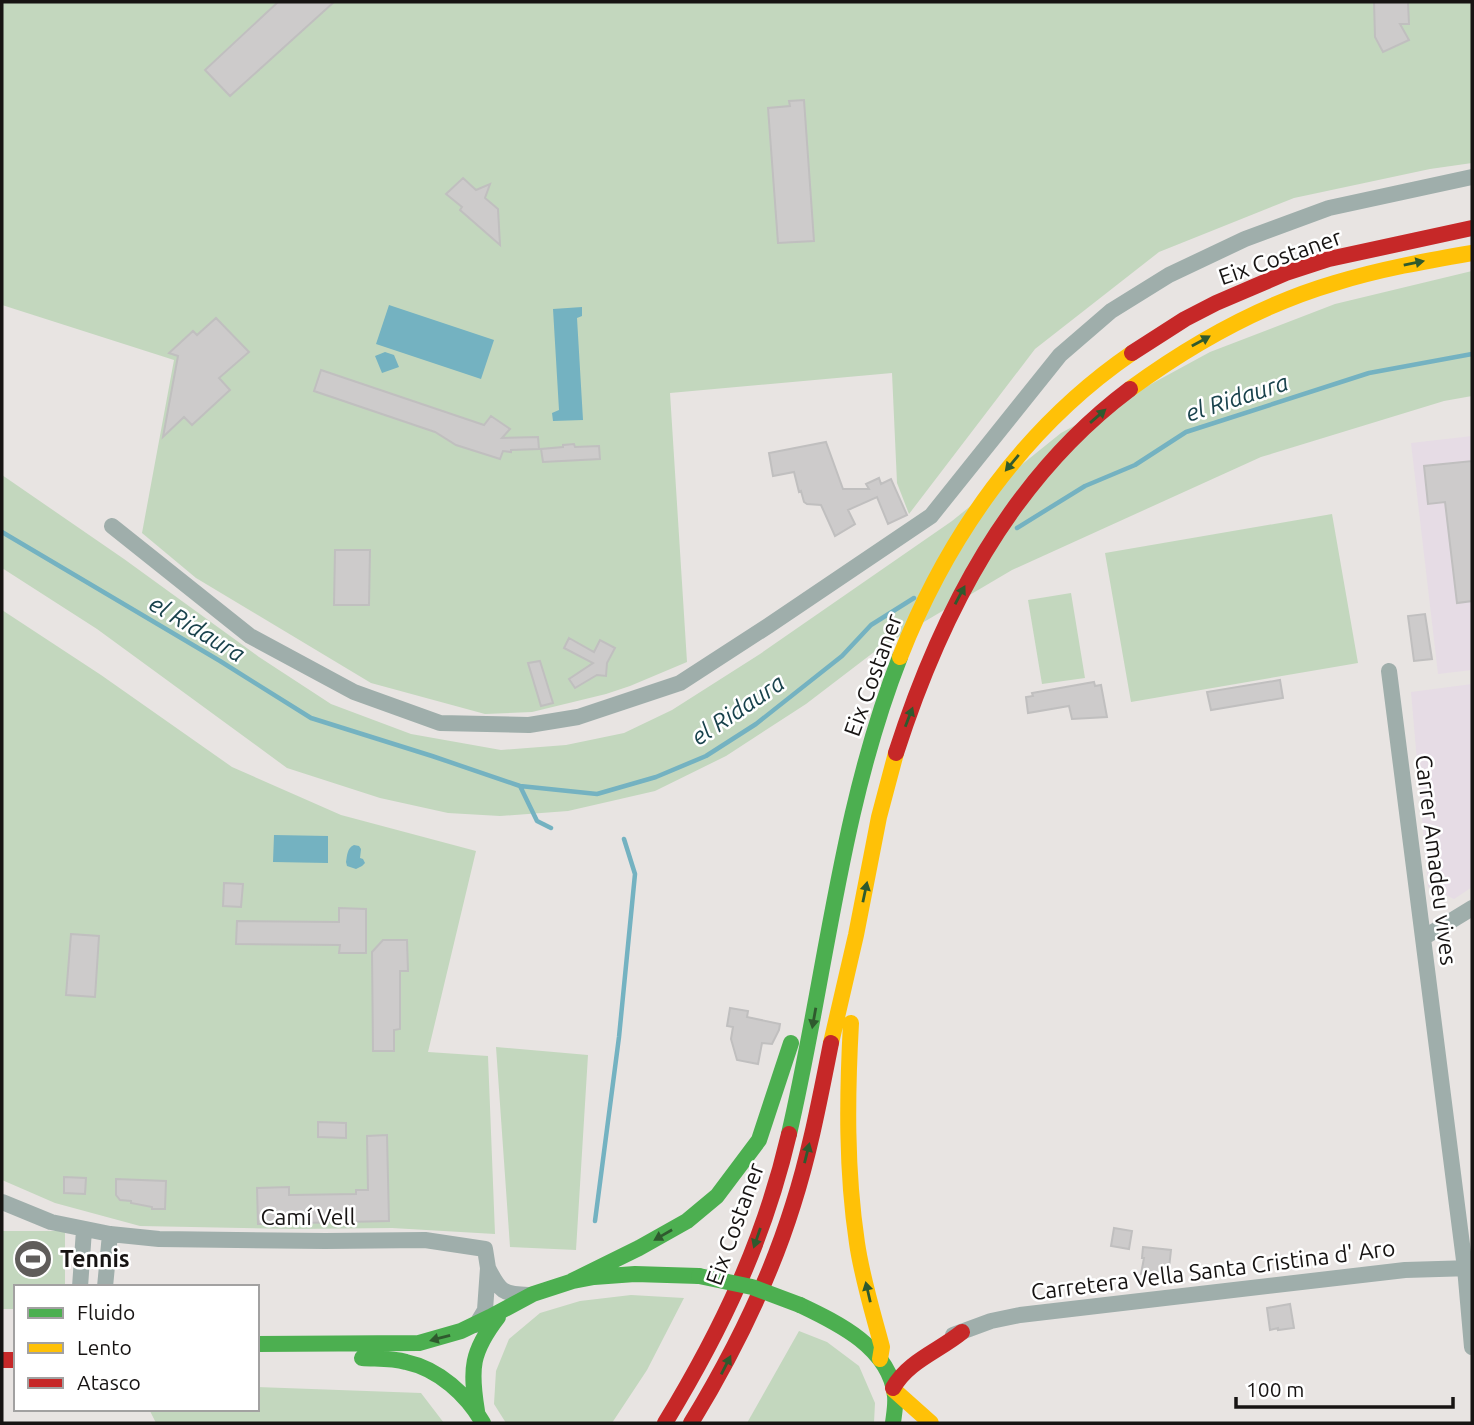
<svg xmlns="http://www.w3.org/2000/svg" width="1474" height="1425" font-family="Ubuntu,sans-serif">
<rect width="100%" height="100%" fill="#e8e4e2"/>
<path fill="#e6dce5" d="M1472,436V670L1438,674L1411,443Z
M1472,684V887L1454,899L1428,887L1411,692Z"/>
<path fill="#c3d7be" d="M2,2H1472V163L1430,169L1294,198L1159,252L1035,349L909,514L897,483L892,373L670,393L687,662L630,686L606,694L532,712L485,714L371,683L196,578L142,533L174,360L2,305Z
M1472,271V396L1444,401L1261,457L1012,570L878,649L806,704L726,756L655,791L568,811L500,816L448,813L380,798L287,768L97,629L2,568V475L124,559L259,657L331,704L411,734L501,750L566,745L624,733L672,710L760,654L952,521L1061,433L1210,352L1335,304Z
M1332,514L1358,663L1131,702L1105,553Z
M1071,593L1085,678L1042,684L1028,600Z
M2,610L101,675L232,767L341,815L476,851L428,1052L488,1056L495,1234L392,1228L293,1229L140,1226L55,1203L2,1180Z
M496,1047L588,1055L576,1250L510,1247Z
M2,1231H65V1287H16V1309H2Z
M631,1295L684,1298L647,1370L612,1423H506L494,1404L496,1371L509,1339L540,1313L580,1301Z
M799,1331L827,1342L859,1366L875,1403L874,1423H747Z
M257,1387L421,1393L444,1423H156L149,1409H257Z"/>
<path fill="#74b2c1" d="M389,305L494,340L481,379L376,344Z
M582,307V316L577,318L583,420L553,421L552,413L559,410L553,309Z
M385,352L394,355L399,367L382,373L375,356Z
M274,835L328,836V863L273,862Z
M354,845L359,846L361,849L360,858L363,859L365,863L362,866L356,869L347,866L346,862C347,856 347,848 354,845Z"/>
<g fill="none" stroke-linecap="round" stroke-linejoin="round">
<path stroke="#74b2c1" stroke-width="4.5" d="M1017,528L1085,486L1135,465L1186,432L1369,373L1472,354
M2,532L220,661L311,718L432,756L520,786L597,794L656,777L706,756L756,724L842,656L871,625L914,598
M520,786L537,821L551,828
M595,1221L619,1037L635,874L624,839"/>
</g>
<path fill="#cdcbcb" stroke="#c0bfbf" stroke-width="2" d="M278,2H334L230,96L205,70Z
M1374,2H1408L1409,24H1400L1409,40L1383,52L1375,37Z
M804,100L814,241L778,243L768,108L790,106L789,101Z
M463,178L476,190L490,184L485,198L498,209L500,245L460,210L462,207L446,194Z
M216,318L249,352L219,378L230,390L192,425L184,417L163,437L178,356L169,353L193,331L197,335Z
M321,370L484,425L491,416L510,429L502,438L538,437L539,449L511,450V452L503,451L500,459L456,445L435,432L314,391Z
M826,442L843,489H869L866,484L879,478L881,484L891,479L907,515L888,524L877,497L848,510L855,524L835,536L821,505L807,504L804,502L801,491L799,492L794,472L773,476L769,453Z
M574,444L575,447L599,446L600,459L543,462L541,449L563,447V445Z
M1472,461V601L1457,603L1445,502L1428,504L1424,466Z
M335,550H370L369,605H334Z
M1425,614L1432,659L1414,661L1408,616Z
M569,638L594,652L600,640L615,648L607,663L606,676L597,675L575,688L569,679L593,663L564,648Z
M540,661L553,703L541,706L528,663Z
M1280,680L1283,698L1211,710L1207,692Z
M1094,682L1095,686L1101,685L1107,717L1072,719L1069,706L1028,713L1026,697L1033,696L1032,693Z
M224,883L243,884L241,907L223,906Z
M339,908L366,909V953H339L340,945L236,944L237,921L339,922Z
M71,934L99,936L95,997L66,995Z
M383,940H407L408,971H400V1029L394,1030V1051H373L372,952Z
M730,1008L748,1011L747,1017L780,1024L779,1030L772,1044L762,1043L758,1064L737,1060L731,1039L733,1027L727,1026Z
M318,1122L346,1123V1138L318,1137Z
M387,1135L389,1221L258,1224L257,1188L289,1187V1195L356,1194V1190H368L367,1136Z
M64,1177L86,1178L85,1194L64,1193Z
M116,1179L166,1181L165,1209H152V1207L131,1203V1201L120,1200L116,1195Z
M1114,1228L1132,1231L1129,1249L1111,1246Z
M1143,1247L1171,1250L1168,1277L1141,1274L1144,1258H1142Z
M1290,1304L1294,1328L1278,1330V1328L1270,1330L1267,1308Z"/>
<g fill="none" stroke-linecap="round" stroke-linejoin="round">
<path stroke="#9faeab" stroke-width="16" d="M112,526L250,636L354,692L440,723L529,725L578,717L680,683L768,626L931,516L1060,355L1111,311L1169,275L1245,239L1329,208L1472,177
M1389,671L1465,1268L1472,1347
M1423,938L1472,908
M2,1202L51,1222L110,1234L159,1239L325,1241L425,1240L485,1249L488,1268L485,1310L476,1325
M488,1268C500,1292 503,1294 528,1295
M80,1287L84,1230
M105,1287L110,1234
M953,1335L991,1321L1020,1315L1405,1270L1472,1268"/>
<path stroke="#4caf50" stroke-width="16" d="M789,1134C826,975 840,810 900,657
M572,1281L639,1248L687,1221L717,1196L759,1140L791,1043
M800,1305C838,1323 890,1348 895,1396C896,1405 894,1414 893,1423
M257,1344L419,1343L461,1331L490,1317L533,1294L573,1281L594,1277L635,1274L699,1276
M362,1358C377,1359 392,1358 406,1362C439,1369 467,1395 483,1423
M477,1411C470,1369 471,1352 498,1317"/>
<path stroke="#ffc107" stroke-width="16" d="M1130,389C1193,343 1260,305 1335,283C1380,269 1426,261 1472,253
M900,657C947,537 1024,427 1132,353
M851,1023C847,1096 846,1170 857,1243C862,1278 873,1313 882,1347L880,1359
M831,1043L856,935L879,817L896,753
M894,1390L931,1423"/>
<path stroke="#c62828" stroke-width="16" d="M1132,353L1185,319L1216,303L1286,273L1329,259L1472,228
M896,753C941,613 1010,479 1130,389
M2,1360H16
M893,1388C908,1361 939,1351 962,1332
M665,1423C722,1329 764,1241 789,1134
M691,1423C733,1354 769,1282 793,1205C810,1152 820,1098 831,1043"/>
<path stroke="#4caf50" stroke-width="16" d="M699,1276L752,1287L800,1305"/>
</g>
<defs><path id="oneway-solid" d="M-6-.8H1V-3.2L6.5 0L1 3.2V.8H-6Z" transform="scale(1.75)"/></defs>
<g fill="#2f5a2e">
<use href="#oneway-solid" transform="translate(1414 263) rotate(-12)"/>
<use href="#oneway-solid" transform="translate(1201 341) rotate(-29)"/>
<use href="#oneway-solid" transform="translate(1098 416) rotate(-41)"/>
<use href="#oneway-solid" transform="translate(1012 463) rotate(130)"/>
<use href="#oneway-solid" transform="translate(960 595) rotate(-62)"/>
<use href="#oneway-solid" transform="translate(909 717) rotate(-69)"/>
<use href="#oneway-solid" transform="translate(865 892) rotate(-78)"/>
<use href="#oneway-solid" transform="translate(814 1018) rotate(100)"/>
<use href="#oneway-solid" transform="translate(807 1153) rotate(-76)"/>
<use href="#oneway-solid" transform="translate(663 1235) rotate(150)"/>
<use href="#oneway-solid" transform="translate(757 1238) rotate(109)"/>
<use href="#oneway-solid" transform="translate(868 1292) rotate(-103)"/>
<use href="#oneway-solid" transform="translate(440 1338) rotate(165)"/>
<use href="#oneway-solid" transform="translate(726 1365) rotate(-63)"/>
</g>
<defs>
<symbol id="stadium-disc" viewBox="-11 -11 22 22"><circle r="9.5" fill="#605d5b" stroke="#fff"/><path d="M0-5a6.5 5 0 1 0 0 10a6.5 5 0 1 0 0-10ZM-3.5-1.8h7v3.6h-7Z" fill="#fff"/></symbol>
</defs>
<g fill-rule="evenodd">
<use href="#stadium-disc" x="11" y="1237" width="44" height="44"/>
</g>
<g text-anchor="middle" stroke-width="5" stroke-linejoin="round" paint-order="stroke">
<g font-size="23" fill="#171413" stroke="#fff">
<text transform="translate(1280 257) rotate(-19)" y="8">Eix Costaner</text>
<text transform="translate(873 675) rotate(-70)" y="8">Eix Costaner</text>
<text transform="translate(1436 860) rotate(83)" y="8">Carrer Amadeu vives</text>
<text x="308" y="1225">Camí Vell</text>
<text transform="translate(735 1224) rotate(-70)" y="8">Eix Costaner</text>
<text transform="translate(1213 1270) rotate(-7)" y="8">Carretera Vella Santa Cristina d' Aro</text>
</g>
<g font-size="23" font-weight="bold" fill="#171413" stroke="#fff" text-anchor="start">
<text x="60" y="1267">Tennis</text>
</g>
<g font-size="24" font-style="italic" fill="#19424c" stroke="#fff">
<text transform="translate(1237 398) rotate(-18)" y="8">el Ridaura</text>
<text transform="translate(197 629) rotate(31)" y="8">el Ridaura</text>
<text transform="translate(738 710) rotate(-34)" y="8">el Ridaura</text>
</g>
</g>
<rect width="1474" height="1425" fill="none" stroke="#171413" stroke-width="7"/>
<rect x="14" y="1285" width="245" height="126" fill="#ffffff" stroke="#a2a1a1" stroke-width="2"/>
<rect x="28" y="1308" width="35" height="10" fill="#4caf50" stroke="#a2a1a1" stroke-width="2"/>
<text x="77" y="1320" font-size="21" fill="#171413">Fluido</text>
<rect x="28" y="1343" width="35" height="10" fill="#ffc107" stroke="#a2a1a1" stroke-width="2"/>
<text x="77" y="1355" font-size="21" fill="#171413">Lento</text>
<rect x="28" y="1378" width="35" height="10" fill="#c62828" stroke="#a2a1a1" stroke-width="2"/>
<text x="77" y="1390" font-size="21" fill="#171413">Atasco</text>
<path d="M1236 1397v10h217v-10" fill="none" stroke="#171413" stroke-width="3.5"/>
<text x="1246" y="1397" font-size="21" fill="#171413" stroke="#ffffff" stroke-width="5" paint-order="stroke">100 m</text>
</svg>
